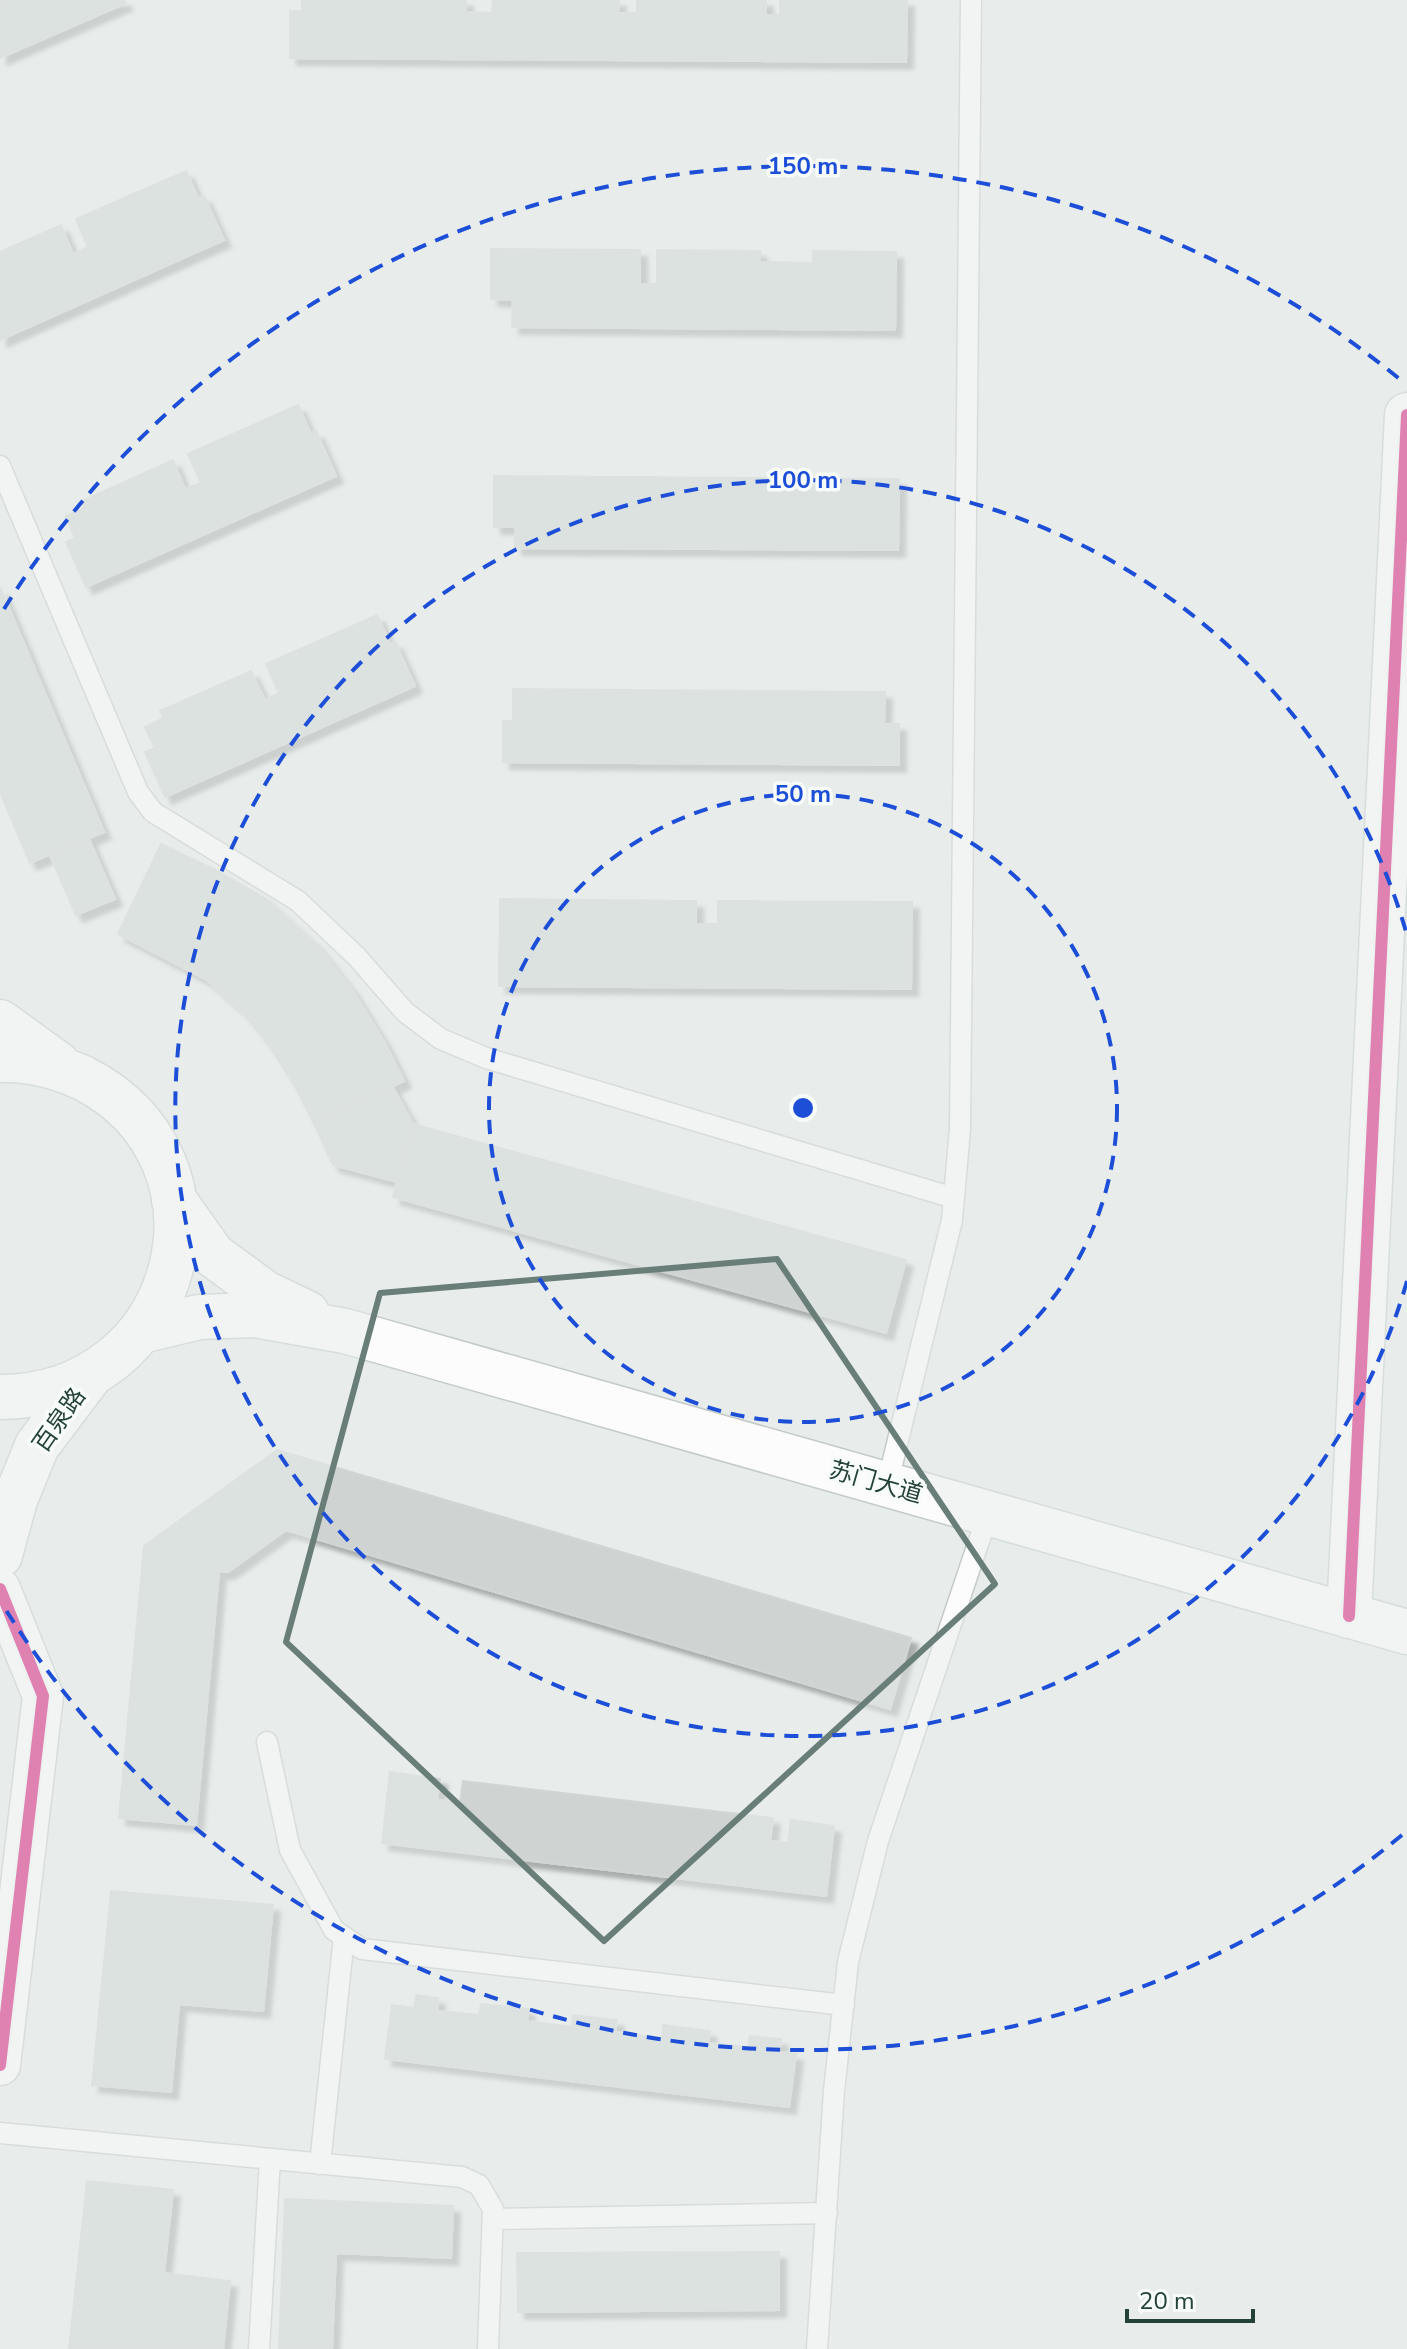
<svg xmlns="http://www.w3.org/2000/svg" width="1407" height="2349" font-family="'Nunito Sans','Noto Sans SC',sans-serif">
<defs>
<filter id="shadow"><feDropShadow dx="7" dy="7" stdDeviation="2" flood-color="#0004"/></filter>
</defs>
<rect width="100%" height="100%" fill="#e8edeb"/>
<path fill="#cfd4d2" stroke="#d1d6d4" stroke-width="2" filter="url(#shadow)" d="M0,0H124L126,3L0,58Z
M302,0H466V12L492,13L493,0H619L618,13H637V0H766V15H780V0H907L906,62L290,58V11H302Z
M186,171L198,198L204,196L224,240L0,340V252L61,225L73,254L88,247L76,219Z
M491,249L640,250V284H657V250L760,251V262L813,263V251L896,252L895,330L512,327L513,300L491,299Z
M298,405L311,434L316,431L336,476L86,587L66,542L75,538L66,516L84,508L82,501L173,460L185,489L201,483L188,454Z
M494,476L899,479L898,550L515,548V527H494Z
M0,587L104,832L30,863L0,792Z
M377,615L390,644L395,642L415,686L165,797L145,752L155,748L145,727L164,718L160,711L251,671L265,700L279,693L266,664Z
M513,689L885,692L884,724H899V765L503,762V721H513Z
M89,839L115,899L76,915L50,855Z
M161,844L215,870L266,899L316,944L353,991L385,1043L404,1081L314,1124L297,1090L271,1048L243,1012L207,980L118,934Z
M500,899L696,901V924H718V901L912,902L911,989L499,986Z
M392,1086L413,1124L397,1182L333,1165L314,1124Z
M413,1124L906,1260L886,1333L393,1197Z
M277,1450L911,1638L890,1709L286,1530L228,1572H219L196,1825L119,1818L144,1546Z
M390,1772L440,1779L437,1800L460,1803L463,1781L773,1818L770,1841L788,1843L791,1820L834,1826L826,1896L382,1843Z
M111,1891L273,1905L263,2011L179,2004L171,2092L92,2085Z
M416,1995L438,1998L437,2011L479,2015L481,2004L528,2009L527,2021L572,2027L573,2015L617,2020L615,2032L662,2038L663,2025L710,2031L708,2043L748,2047L750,2036L781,2039L779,2052L796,2054L789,2107L385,2059L392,2005L414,2008Z
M87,2181L173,2190L164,2273L230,2281L223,2349H69Z
M285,2199L453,2206L451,2258L336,2253L332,2349H279Z
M779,2252V2310L518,2312L517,2253Z"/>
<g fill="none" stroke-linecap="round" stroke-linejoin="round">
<defs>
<path id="lane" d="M0,466L138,792L153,812L298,901L357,957L405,1012L441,1039L486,1058L954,1198
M887,1485L952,1220L960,1129L971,0
M267,1742L290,1850L334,1930L362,1949L844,2005
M0,2133L462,2177L479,2185L493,2209L488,2349
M320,2164L344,1937
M493,2219L827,2213
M259,2349L270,2159
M817,2349L834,2091L848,1962L878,1841L988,1514"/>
<path id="street" d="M0,1589L43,1696L0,2065"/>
<path id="secondary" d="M0,1022L58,1064
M0,1060C29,1059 57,1066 83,1078C244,1160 184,1397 0,1397
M174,1200L213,1255L265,1293L307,1313
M141,1331L199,1317L255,1315L345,1331L1407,1632
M0,1555L15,1500L37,1446L89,1377
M1349,1616L1407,415"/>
</defs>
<use href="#lane" stroke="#c5cac8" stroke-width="23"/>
<use href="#street" stroke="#c5cac8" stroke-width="43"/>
<use href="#secondary" stroke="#c3cbc8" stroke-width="47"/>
<use href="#lane" stroke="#fcfcfc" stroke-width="20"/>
<use href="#street" stroke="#fcfcfc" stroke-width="40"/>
<use href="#secondary" stroke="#fcfcfc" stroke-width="44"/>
<defs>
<path id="cycleway" d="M0,1589L43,1696L0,2065
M1349,1616L1407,415"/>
</defs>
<use href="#cycleway" stroke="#f7fbf9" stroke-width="17"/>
<use href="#cycleway" stroke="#d6006c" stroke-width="12"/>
</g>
<path d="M0 0H1407V2349H0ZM777,1259L995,1584L604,1941L286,1642L380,1293Z" fill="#e8edeb" fill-opacity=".55" fill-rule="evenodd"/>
<path fill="none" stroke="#697e78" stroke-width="6" stroke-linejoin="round" d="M777,1259L995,1584L604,1941L286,1642L380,1293Z"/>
<g fill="none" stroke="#1d4ed8" stroke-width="4" stroke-dasharray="14 10">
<circle cx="803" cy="1108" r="314"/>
<path d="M1407 1281A628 628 0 1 1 1407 935"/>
<path d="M1402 1835A942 942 0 0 1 4 1607M4 609A942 942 0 0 1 1402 381"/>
</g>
<g text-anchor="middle" stroke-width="7" stroke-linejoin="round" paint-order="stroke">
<g font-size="24" fill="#24423a" stroke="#f7fbf9">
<text transform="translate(59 1420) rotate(-55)" y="8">百泉路</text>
<text transform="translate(876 1482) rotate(16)" y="8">苏门大道</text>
</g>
</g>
<circle cx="803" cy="1108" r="12" fill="#1d4ed8" stroke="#f7fbf9" stroke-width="4"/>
<g font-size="24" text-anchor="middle" font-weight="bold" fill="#1d4ed8" stroke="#f7fbf9" stroke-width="7" stroke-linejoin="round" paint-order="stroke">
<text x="803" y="174">150 m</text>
<text x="803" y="488">100 m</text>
<text x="803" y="802">50 m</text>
</g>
<path d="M1127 2309v12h126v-12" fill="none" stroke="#24423a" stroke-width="4"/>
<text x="1139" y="2309" font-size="24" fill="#24423a" stroke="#f7fbf9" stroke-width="6" paint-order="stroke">20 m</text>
</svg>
